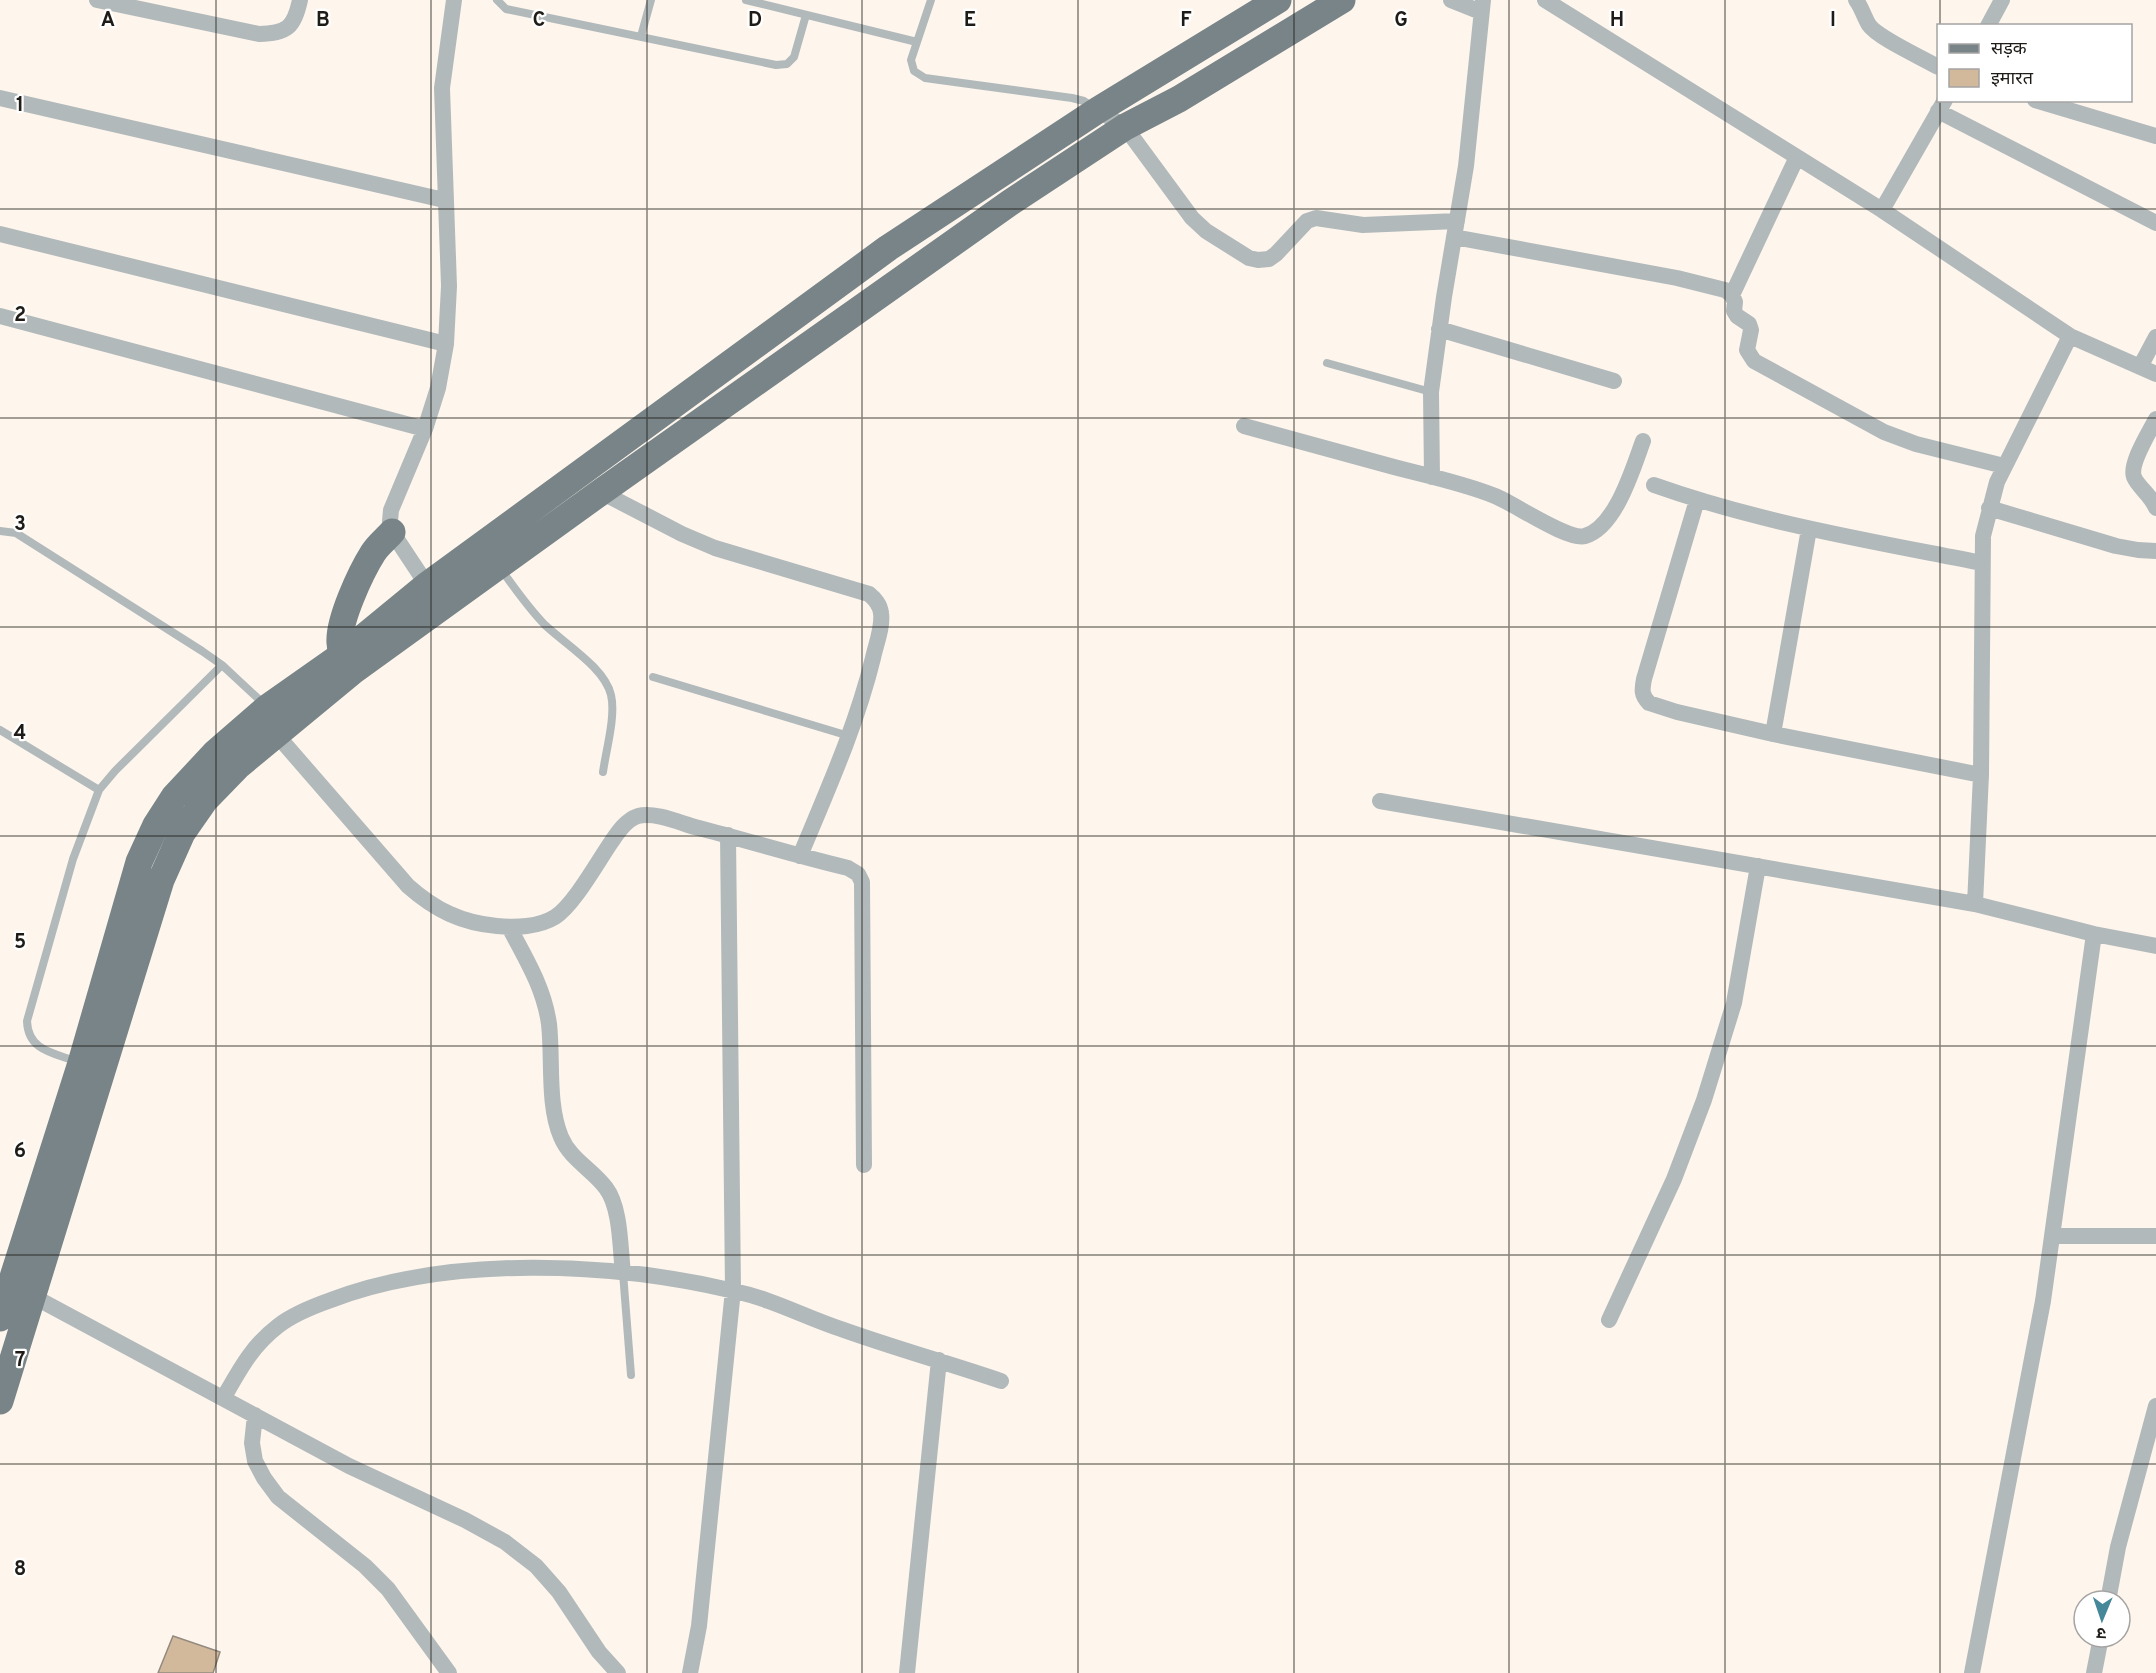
<svg xmlns="http://www.w3.org/2000/svg" width="2156" height="1673" font-family="Overpass,'Noto Sans Devanagari',sans-serif">
<rect width="100%" height="100%" fill="#fef6ed"/>
<path fill="#d3b99c" stroke="#938a80" stroke-width="1.5" d="M173,1636L220,1652L213,1673H158Z"/>
<g fill="none" stroke-linecap="round" stroke-linejoin="round">
<path stroke="#b2b9bb" stroke-width="8" d="M497,0L506,9L776,65L787,64L794,57L806,15
M746,0L917,42
M931,0L911,60L914,71L925,78L1072,98L1084,101L1095,108
M641,36L651,0
M1327,363L1431,392
M0,531L16,533L202,651L222,665L265,705
M500,568C514,587 528,608 545,625C565,644 605,668 611,695C616,716 606,750 603,772
M653,677L849,736
M0,730L99,790
M78,1062C54,1053 28,1051 27,1021L73,859L99,790L115,771L222,665
M623,1273L631,1375"/>
<path stroke="#b2b9bb" stroke-width="16" d="M97,0L259,34C287,33 294,28 300,0
M1451,0L1481,12
M1545,0L1882,210L2070,336L2156,374
M1856,0C1862,8 1864,17 1869,25C1878,38 1923,58 1938,67
M1988,26L2002,0
M0,98L444,200
M2035,100L2156,136
M1098,110L1125,127L1192,218L1206,231L1249,258L1258,260L1269,259L1276,254L1307,221L1316,218L1363,225L1457,221
M1938,111L2156,223
M1882,210L1945,100
M0,234L446,344
M1454,237L1677,278L1725,290L1732,295L1735,302L1734,311L1737,316L1749,324L1751,330L1747,350L1754,361L1884,432L1916,444L2004,466
M1732,295L1797,157
M0,316L425,429
M1439,329L1614,381
M2140,367L2156,337
M2156,419C2150,431 2129,464 2134,477C2138,487 2151,495 2156,508
M1244,426C1294,440 1344,453 1394,467C1428,476 1463,483 1495,496C1515,504 1568,541 1585,536C1616,527 1633,468 1643,441
M1432,477L1431,392L1444,297L1466,166L1483,0
M1654,485C1761,523 1871,541 1982,563
M601,492L682,534L715,548L869,594C875,599 880,604 881,613C883,627 876,644 873,658C856,727 827,791 800,856
M1697,500L1644,679C1642,690 1641,695 1649,703L1677,712L1773,734L1981,775
M1989,508L2116,546L2138,550L2156,551
M431,591L392,532L390,521L391,510L425,429L438,388L446,344L449,286L442,88L454,0
M276,734L408,886C435,910 462,923 497,926C515,928 539,927 555,917C574,905 598,861 612,841C618,832 626,820 638,816C655,812 678,822 695,827C746,840 797,856 848,868L858,874L862,882L864,1165
M1773,734L1809,529
M1380,801L1975,904L2094,934L2156,946
M1975,904L1981,775L1983,536L1997,482L2070,336
M509,927C526,959 544,988 549,1024C553,1059 547,1104 561,1137C570,1159 593,1170 606,1188C621,1208 620,1248 623,1273
M2052,1236H2156
M25,1292L349,1466L465,1520L505,1542L536,1566L559,1592L599,1652L618,1673
M1609,1320L1674,1179L1704,1100L1734,1003L1758,866
M224,1397C240,1369 252,1346 278,1326C293,1314 314,1306 331,1300C450,1255 612,1262 734,1291C772,1299 805,1317 841,1329C894,1348 948,1363 1001,1381
M255,1415L252,1443L255,1461L264,1478L278,1497L365,1566L388,1589L449,1673
M2108,1601L2118,1547L2156,1406
M690,1673L699,1626L733,1290L728,835
M907,1673L939,1360
M1972,1673L2043,1301L2094,934
M2094,1673L2101,1637"/>
<path stroke="#788487" stroke-width="27" d="M349,664C344,658 340,652 340,643C338,621 361,572 373,553C378,545 386,539 392,532
M0,1318L81,1063L139,862L156,825L174,797L215,753L268,707L342,655L426,586L888,248L1098,110L1278,0
M0,1401L161,880L182,833L205,800L238,766L353,671L601,492L1011,202L1125,127L1179,99L1342,0"/>
</g>
<path fill="none" stroke="#1f1c18" stroke-width="1.5" stroke-opacity="0.55" d="M216,0V1673M431,0V1673M647,0V1673M862,0V1673M1078,0V1673M1294,0V1673M1509,0V1673M1725,0V1673M1940,0V26M1940,100V1673M0,209H2156M0,418H2156M0,627H2156M0,836H2156M0,1046H2156M0,1255H2156M0,1464H2156"/>
<g font-size="20" text-anchor="middle" font-weight="bold" fill="#1f1c18" stroke="#fff" stroke-width="4.5" stroke-linejoin="round" paint-order="stroke">
<text x="108" y="26">A</text>
<text x="323" y="26">B</text>
<text x="539" y="26">C</text>
<text x="755" y="26">D</text>
<text x="970" y="26">E</text>
<text x="1186" y="26">F</text>
<text x="1401" y="26">G</text>
<text x="1617" y="26">H</text>
<text x="1833" y="26">I</text>
<text x="20" y="111">1</text>
<text x="20" y="321">2</text>
<text x="20" y="530">3</text>
<text x="20" y="739">4</text>
<text x="20" y="948">5</text>
<text x="20" y="1157">6</text>
<text x="20" y="1366">7</text>
<text x="20" y="1575">8</text>
</g>
<rect x="1937" y="24" width="195" height="78" fill="#ffffff" stroke="#a5a4a3" stroke-width="1.5"/>
<rect x="1949" y="44" width="30" height="9" fill="#788487" stroke="#a5a4a3" stroke-width="1.5"/>
<text x="1991" y="54" font-size="18" fill="#1f1c18">सड़क</text>
<rect x="1949" y="69" width="30" height="18" fill="#d3b99c" stroke="#a5a4a3" stroke-width="1.5"/>
<text x="1991" y="84" font-size="18" fill="#1f1c18">इमारत</text>
<g transform="translate(2102 1619) rotate(182)"><circle r="28" fill="#ffffff" stroke="#a5a4a3" stroke-width="1.5"/>
<path d="M0-4.5L10 22L0 15L-10 22Z" fill="#468899"/>
<text y="-9" font-size="16" font-weight="bold" text-anchor="middle" fill="#1f1c18">उ</text>
</g>
</svg>
